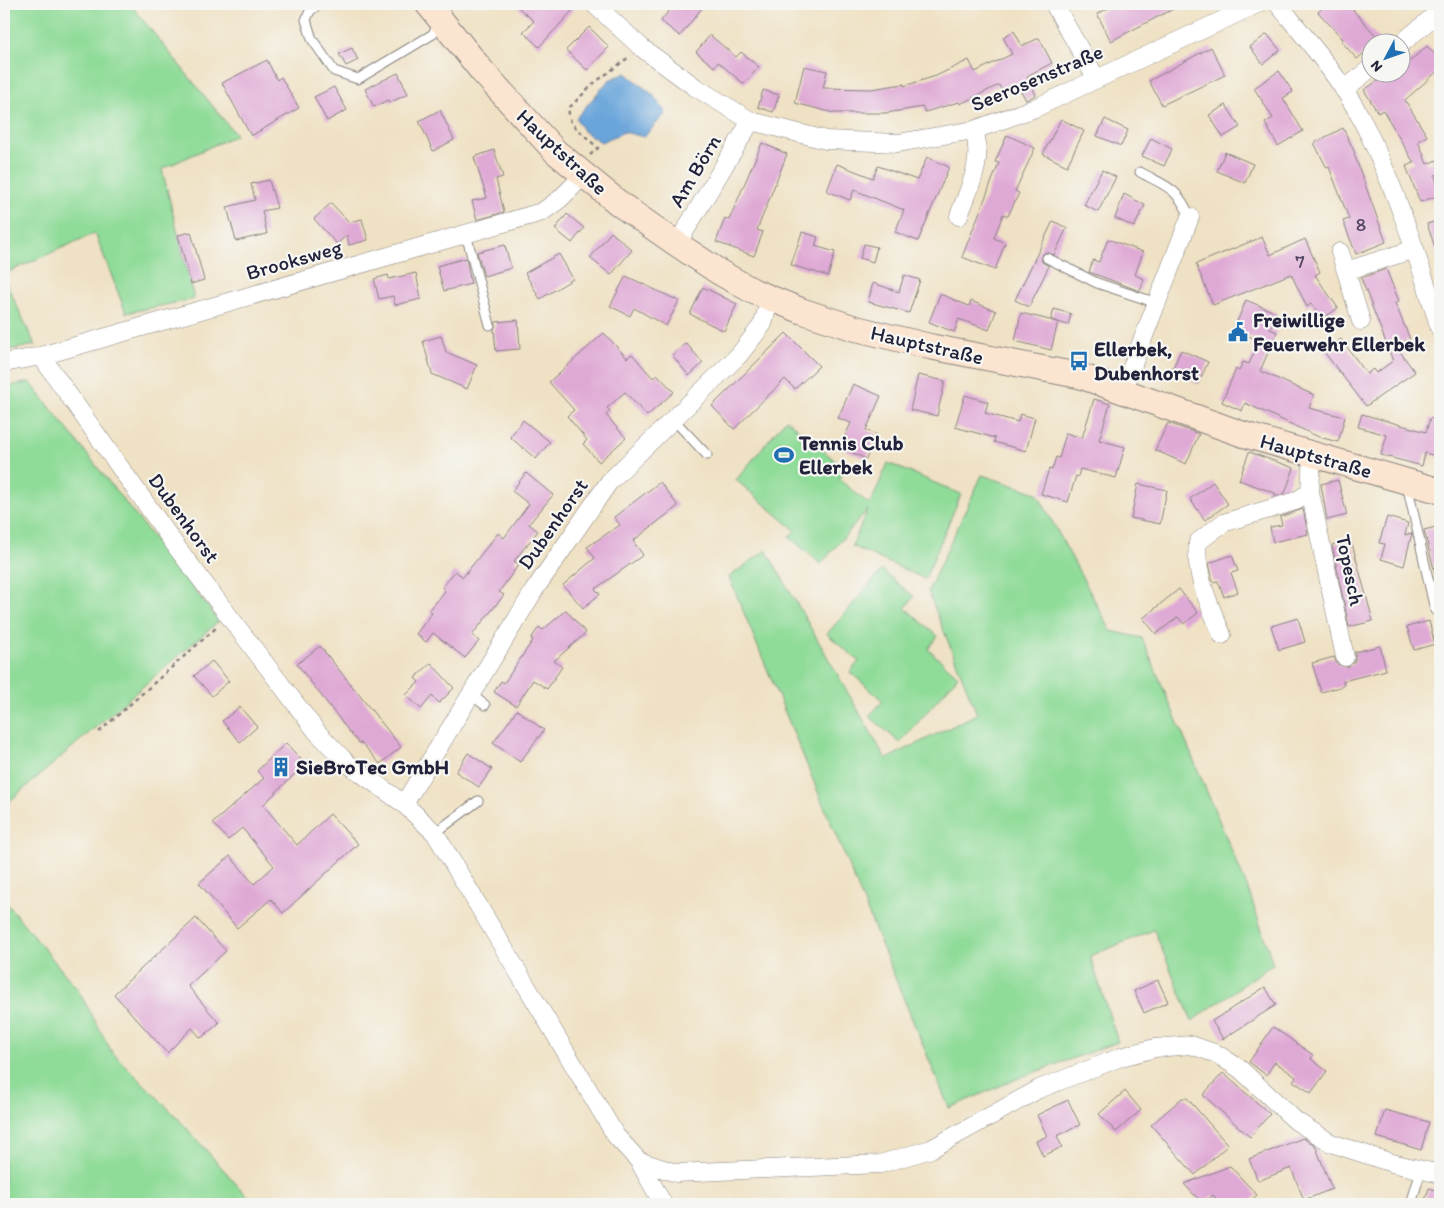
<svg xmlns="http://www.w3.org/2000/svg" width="1444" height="1208" font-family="Itim,sans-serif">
<rect width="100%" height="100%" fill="#f6f6f2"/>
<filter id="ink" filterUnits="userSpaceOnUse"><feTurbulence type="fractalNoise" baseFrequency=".02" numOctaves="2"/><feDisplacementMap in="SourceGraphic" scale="10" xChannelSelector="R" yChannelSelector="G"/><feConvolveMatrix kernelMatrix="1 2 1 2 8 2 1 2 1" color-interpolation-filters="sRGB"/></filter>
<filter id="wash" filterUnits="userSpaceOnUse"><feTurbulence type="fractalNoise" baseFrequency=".0096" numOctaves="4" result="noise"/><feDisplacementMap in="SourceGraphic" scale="20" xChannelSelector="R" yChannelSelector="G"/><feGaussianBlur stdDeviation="1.12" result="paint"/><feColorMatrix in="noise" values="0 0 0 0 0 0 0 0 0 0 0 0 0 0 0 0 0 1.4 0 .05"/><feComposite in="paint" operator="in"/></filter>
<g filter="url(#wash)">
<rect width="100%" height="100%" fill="#efe1c3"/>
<path fill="#8fdb98" stroke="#587e6a" d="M4,4H130L236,135L162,169L194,299L126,313L95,233L4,274Z
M4,278L35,345L4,351Z
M30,382L219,621L4,806V387Z
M786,419L846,470L839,479L870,505L888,463L961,494L925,579L852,546L868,509L821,564L789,537L795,530L736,480Z
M982,475L1037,493L1111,631L1142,638L1248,889L1273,964L1192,1021L1154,930L1090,956L1118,1042L1019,1078L949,1108L729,577L766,550L886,759L977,714L928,591Z
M882,570L914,597L905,608L938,636L928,649L958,676L900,743L869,716L883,701L850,672L859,661L827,634Z
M4,900L78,990L112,1052L174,1114L254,1204H4Z"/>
<path fill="#69a4da" stroke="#46638a" d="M626,73L653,95L666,113L644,137L624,132L601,142L583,131L576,118L609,80Z"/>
<g id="blocks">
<path fill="#dfa9d5" d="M514,4H567L574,9L539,47L523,32L534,21Z
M674,4H705L680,36L661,21Z
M1117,4H1183L1111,41L1097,14Z
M1327,4H1360L1353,10L1379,39L1372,42V46L1357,59L1341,41L1343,39L1318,12Z
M589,27L609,47L587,70L566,50Z
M1014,31L1022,46L1039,38L1052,63L1027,76L1036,95L1026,100L1018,86L1003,93L999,85L960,104L959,102L925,112L923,107L886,113H834L795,103L804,66L827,71L823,88L871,89L904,84V86L936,76L969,60L975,72L1012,54L1003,37Z
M1267,34L1280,50L1263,64L1250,47Z
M710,35L736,57L741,52L759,67L744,84L718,62L714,67L696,52Z
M1427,46L1440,60V69L1405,100L1427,136L1418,141L1427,164L1437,160L1440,170V174L1435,175L1440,195L1420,202L1406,166L1414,163L1383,110L1378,113L1364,90L1391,72H1402V68Z
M1211,47L1225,75L1162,105L1149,81Z
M352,48L358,60L346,66L339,54Z
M267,60L277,80L281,77L299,108L251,136L222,83Z
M1279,71L1293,92L1283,98L1303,131L1278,146L1265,123L1273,118L1254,88Z
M398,73L408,94L389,103L388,100L374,107L365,89Z
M334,87L347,110L327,121L314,97Z
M763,90L779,95L773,112L758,107Z
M1226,105L1240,127L1223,137L1209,115Z
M440,110L454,140L433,151L419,121Z
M1061,119L1084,131L1067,166L1043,154Z
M1105,119L1128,130L1121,146L1097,136Z
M1343,128L1355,153L1354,154L1386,242L1356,254L1343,221L1349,219L1329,167L1327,168L1314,143Z
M1007,135L1035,148L1015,191L1019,193L1008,216L1003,214L994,238L1005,243L995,270L962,257L999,163L995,162Z
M1151,138L1172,149L1164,166L1142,156Z
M762,143L787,154L757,230L763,232L754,256L716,242L725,218L729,220Z
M494,150L503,177L496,179L504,212L477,220L472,201L487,198L474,157Z
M1225,152L1253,164L1245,183L1217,171Z
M927,157L949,167L918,241L895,232L904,210L854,190L850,200L827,191L837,164L873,178L878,166L917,180Z
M1102,170L1116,177L1098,212L1084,205Z
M269,180L277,208L262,211L267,234L236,241L227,207L255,200L251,184Z
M1124,194L1145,205L1134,227L1115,218Z
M331,203L349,222L362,219L368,240L349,245L347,235L337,244L314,219Z
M567,214L584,228L572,243L555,229Z
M1440,220V256H1438L1427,224Z
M1053,221L1067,228L1054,255L1046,252L1041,256L1042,262L1049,266L1029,307L1015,300Z
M191,232L204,280L191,284L178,235Z
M611,232L632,250L611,275L590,258Z
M802,232L818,237L815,246L835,252L828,276L791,265Z
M1262,237L1270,255L1305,239L1320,272L1315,275L1338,308L1322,319L1311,304L1307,307L1291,274L1213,305L1196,264Z
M1108,239L1143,252L1135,275L1144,279L1140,291L1089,272L1093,260L1099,262Z
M864,244L877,247L873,262L860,258Z
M505,245L511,268L484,276L477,252Z
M559,254L573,279L540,299L525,273Z
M466,258L471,284L444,291L437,266Z
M1386,269L1399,301L1395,303L1410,339L1395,345L1415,372L1366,406L1324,352L1341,339L1367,374L1373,369L1376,373L1393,361L1361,278Z
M416,273L421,299L395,305L393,296L379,299L374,279L388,275L389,279Z
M904,275L920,280L909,313L868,302L873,283L899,292Z
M626,276L679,301L666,326L634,308L630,316L610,306Z
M703,287L737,304L724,331L690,314Z
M940,294L969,306L971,301L996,311L989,330L959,319L954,332L929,322Z
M1246,300L1277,313L1270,329L1277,332L1260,371L1314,395L1309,408L1345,417L1338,442L1319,437L1245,403L1242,411L1222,402L1236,369L1239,371L1243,362L1249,364L1259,341L1234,329Z
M1054,309L1071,314L1068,325L1051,320Z
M1021,313L1058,322L1051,350L1015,341Z
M518,320L520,349L496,351L494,330L496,322Z
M604,333L627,358L632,354L653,378L657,374L674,392L647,416L625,392L607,408L610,411L606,415L626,438L599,462L583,444L587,440L567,416L574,410L549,382Z
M786,333L819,366L795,389L785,379L734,429L712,406Z
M441,336L446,352L477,365L467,389L432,374L423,341Z
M686,343L703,363L689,376L672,355Z
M1181,350L1208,362L1198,384L1171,372Z
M918,375L945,381L937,416L910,410Z
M853,384L881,396L866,430L877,435L866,459L840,447L851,423L838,418Z
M965,395L988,402L985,413L1018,422L1020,414L1035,418L1026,451L994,442L995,438L955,427Z
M1094,399L1110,404L1099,440L1125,447L1116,478L1080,469L1078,477L1076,476L1068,502L1041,494L1049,469L1052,470L1056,457L1059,458L1066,433L1082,438Z
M1362,414L1426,432L1430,418L1440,421V457L1425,453L1422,466L1381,455L1387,435L1358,427Z
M523,420L550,442L536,459L510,437Z
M1168,423L1199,434L1186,464L1155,450Z
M1249,452L1294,468L1285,493L1275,496V493L1239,480Z
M526,473L553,495L529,524L538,531L514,561L519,564L499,592L504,595L472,635L479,641L465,658L433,633L426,642L416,634L432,613L429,611L445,591L442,588L455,571L463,577L498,533L504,538L529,504L512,491Z
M1338,480L1347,515L1327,520L1321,484Z
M660,482L678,506L633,541L643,555L595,589L600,594L583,608L563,585L595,558L587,547L620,525L614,517Z
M1213,482L1228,504L1205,520L1190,499Z
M1138,484L1167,490L1160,524L1131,518Z
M1303,509L1308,534L1273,542L1270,527L1282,525L1280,517Z
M1387,517L1408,523L1405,535L1412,533L1404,566L1381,559L1385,544L1379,543Z
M1440,526V576L1436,577L1424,530Z
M1351,540L1373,621L1349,627L1332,545Z
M1232,555L1238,571L1231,573L1238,592L1224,597L1218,581L1213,582L1209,563Z
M1179,589L1198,613L1184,624L1178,617L1156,634L1143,618Z
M566,610L586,633L554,661L562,667L547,689L533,680L516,706L494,692L501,681L504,683L533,640L531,639L539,627L543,630Z
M1298,618L1305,642L1279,650L1271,626Z
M1429,621L1435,644L1414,650L1407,627Z
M320,646L401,747L380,764L361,742L360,744L351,734L297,664Z
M1380,646L1386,670L1343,681L1344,686L1321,692L1312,663L1334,657L1337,664L1348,667L1355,661V652Z
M212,661L229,681L212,696L194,676Z
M431,663L454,688L439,703L432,696L421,709L406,695L419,682L415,678Z
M240,707L257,727L240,742L222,721Z
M517,710L544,730L520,762L493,743Z
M286,743L305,764L263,805L297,845L330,814L358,844L283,913L271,899L237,928L199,883L230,856L254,884L274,866L242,828L228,840L213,823L264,778L257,771Z
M468,753L492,769L479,787L456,772Z
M196,918L226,951L188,986L219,1023L201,1038L192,1028L167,1053L114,994Z
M1158,980L1168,1002L1144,1013L1134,991Z
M1265,987L1276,1005L1223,1039L1212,1021Z
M1273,1027L1313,1055L1311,1059L1327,1071L1311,1093L1293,1081L1296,1077L1275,1062L1266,1075L1249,1062Z
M1223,1073L1270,1114L1250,1137L1203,1095Z
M1125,1091L1141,1110L1116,1132L1099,1114Z
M1182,1098H1187L1228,1145L1195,1175L1151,1125Z
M1068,1100L1080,1125L1057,1136L1062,1147L1043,1156L1036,1141L1047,1136L1037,1115Z
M1385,1110L1429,1122L1421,1150L1377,1137Z
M1303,1138L1315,1145L1332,1189L1304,1200L1291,1168L1258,1181L1249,1159Z
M1230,1166L1257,1195L1247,1204H1221L1213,1195L1203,1204L1184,1184Z
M1429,1188L1440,1191V1204H1424Z"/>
</g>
</g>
<g filter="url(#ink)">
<use href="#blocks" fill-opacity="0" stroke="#88827f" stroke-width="1"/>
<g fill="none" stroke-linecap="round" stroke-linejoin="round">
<defs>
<path id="service" d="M319,4L310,11L306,20L312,39L334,71L358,79L433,34L440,22
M1140,172C1167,187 1177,187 1190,217
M466,234L490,325
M1047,258L1097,283L1157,303
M673,419L707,455
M1407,484L1435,610
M470,694L485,705
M435,833L478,801
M1411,1204L1421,1170"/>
<path id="minor" d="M594,4L642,48L695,87L751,121L826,140L898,143L974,130L1035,108L1257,4
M1054,4L1096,78
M1278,4C1307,40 1339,76 1361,118C1395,185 1418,257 1440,329
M1402,43L1440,11
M1344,90L1372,67
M959,216C970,186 984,161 974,130
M677,244L751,121
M1340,252L1346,271
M1361,321L1346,271L1415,249
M41,356L178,549L317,732L347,763L404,804L435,833L616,1136L639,1161L663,1204
M4,363L41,356L542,212L560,199L584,175
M1123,390L1190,217
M1310,492L1345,657
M1222,635C1210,605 1194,575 1198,542L1223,523L1296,501L1310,492L1312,455
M404,804L535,589L609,482L739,355L763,324L770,298
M639,1161L676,1173L880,1164L931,1149L1039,1089L1121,1057L1155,1048L1191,1045L1217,1054L1240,1069L1296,1121L1331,1143L1392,1163L1440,1174"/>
<path id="secondary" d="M428,4L482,71L556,152L621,205L677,244L719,272L753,291L802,311L854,328L932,347L1081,376L1242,434L1440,491"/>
</defs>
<use href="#service" stroke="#88827f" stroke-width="11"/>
<use href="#minor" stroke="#88827f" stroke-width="19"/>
<use href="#secondary" stroke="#88827f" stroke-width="27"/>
<path stroke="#88827f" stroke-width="2.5" stroke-dasharray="4 4" stroke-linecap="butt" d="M590,155L598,148L571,123L568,109L593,84L629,57
M99,732L217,627"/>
<use href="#service" stroke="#fff" stroke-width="9"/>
<use href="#minor" stroke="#fff" stroke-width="18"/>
<use href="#secondary" stroke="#fce5d0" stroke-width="25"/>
</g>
</g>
<defs>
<symbol id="civic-bare" viewBox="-9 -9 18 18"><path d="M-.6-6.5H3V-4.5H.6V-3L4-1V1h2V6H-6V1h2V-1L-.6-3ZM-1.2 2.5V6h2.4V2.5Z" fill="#1f6fb2" stroke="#f6f6f2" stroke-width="2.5" paint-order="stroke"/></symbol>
<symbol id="bus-bare" viewBox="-9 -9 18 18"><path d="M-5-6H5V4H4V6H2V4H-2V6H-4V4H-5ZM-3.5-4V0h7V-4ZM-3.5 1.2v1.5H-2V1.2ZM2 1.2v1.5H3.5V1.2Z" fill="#1f6fb2" stroke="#f6f6f2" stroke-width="2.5" paint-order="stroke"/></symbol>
<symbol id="stadium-bare" viewBox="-9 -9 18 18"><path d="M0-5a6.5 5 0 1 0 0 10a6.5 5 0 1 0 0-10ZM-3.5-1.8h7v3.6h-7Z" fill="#1f6fb2" stroke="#f6f6f2" stroke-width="2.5" paint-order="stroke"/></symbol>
<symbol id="building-bare" viewBox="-9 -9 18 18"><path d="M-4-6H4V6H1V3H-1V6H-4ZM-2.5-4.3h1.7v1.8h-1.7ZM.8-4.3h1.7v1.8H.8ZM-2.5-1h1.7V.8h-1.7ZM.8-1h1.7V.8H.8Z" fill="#1f6fb2" stroke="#f6f6f2" stroke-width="2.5" paint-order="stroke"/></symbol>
</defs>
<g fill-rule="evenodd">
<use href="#civic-bare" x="1224" y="318" width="28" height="28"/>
<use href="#bus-bare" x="1065" y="347" width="28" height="28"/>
<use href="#stadium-bare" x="770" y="441" width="28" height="28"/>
<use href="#building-bare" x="267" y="753" width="28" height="28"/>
</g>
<g text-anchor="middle" stroke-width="4.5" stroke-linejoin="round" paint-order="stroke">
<g font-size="19" fill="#514462">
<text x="1361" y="231">8</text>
<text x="1300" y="268">7</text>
</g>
<g font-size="21" fill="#22223b" stroke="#f6f6f2">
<text transform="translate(1037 78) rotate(-23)" y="7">Seerosenstraße</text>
<text transform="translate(562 152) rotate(43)" y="7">Hauptstraße</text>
<text transform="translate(695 171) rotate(-59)" y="7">Am Börn</text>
<text transform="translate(294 260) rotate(-16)" y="7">Brooksweg</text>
<text transform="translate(927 345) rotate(13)" y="7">Hauptstraße</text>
<text transform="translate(1316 456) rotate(16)" y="7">Hauptstraße</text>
<text transform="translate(184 518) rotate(54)" y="7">Dubenhorst</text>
<text transform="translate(553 524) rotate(-55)" y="7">Dubenhorst</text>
<text transform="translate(1350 570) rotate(78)" y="7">Topesch</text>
</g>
<g font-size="21" font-weight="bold" fill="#22223b" stroke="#f6f6f2" text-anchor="start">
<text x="1253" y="327">Freiwillige<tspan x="1253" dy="24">Feuerwehr Ellerbek</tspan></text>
<text x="1094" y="356">Ellerbek,<tspan x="1094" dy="24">Dubenhorst</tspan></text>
<text x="799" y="450">Tennis Club<tspan x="799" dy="24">Ellerbek</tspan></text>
<text x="296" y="774">SieBroTec GmbH</text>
</g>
</g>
<rect width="1444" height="1208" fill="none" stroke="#f6f6f2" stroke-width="20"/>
<g transform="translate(1386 58) rotate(229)"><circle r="24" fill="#f6f6f2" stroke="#a1a1a9"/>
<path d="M0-4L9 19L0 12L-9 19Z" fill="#1f6fb2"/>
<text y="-8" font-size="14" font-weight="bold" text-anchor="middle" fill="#22223b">N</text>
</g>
</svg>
